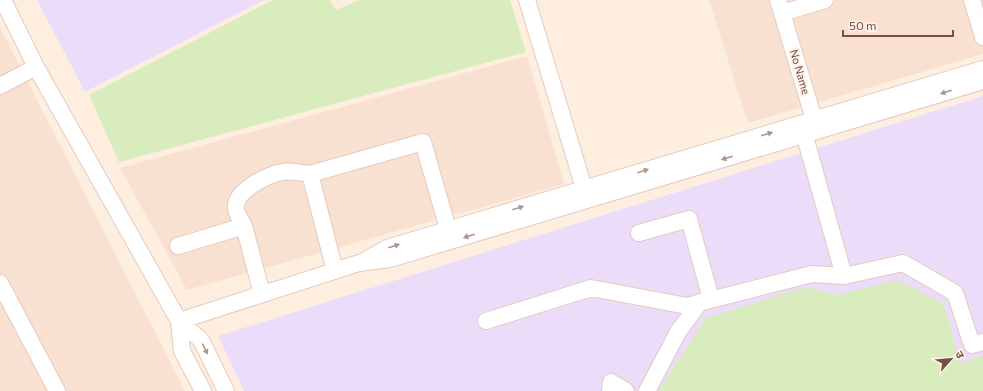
<svg xmlns="http://www.w3.org/2000/svg" width="983" height="391" font-family="Commissioner,'Noto Sans Devanagari',sans-serif">
<rect width="100%" height="100%" fill="#feeee0"/>
<path fill="#f8e1d1" d="M709,0H983V54L748,123Z
M0,27L185,391H0Z
M527,56L564,184L187,290L120,168Z"/>
<path fill="#ebddfa" d="M37,0H264L85,92Z
M983,96V391H244L218,336Z"/>
<path fill="#d8ecbe" d="M273,0H330L336,10L360,0H510L526,52L119,162L89,95Z
M898,280L944,304L960,363L983,356V391H658L706,318L806,287L838,295Z"/>
<g fill="none" stroke-linecap="round" stroke-linejoin="round">
<defs>
<path id="minor" d="M3,0L36,67L179,321L201,340L226,391
M527,0L587,198
M778,0L817,129
M972,0L983,37
M782,13L825,0
M0,86L36,67
M802,126L844,276
M244,226C241,221 237,214 236,209C233,191 268,175 282,172C290,170 301,173 310,174
M639,233L689,219L711,299
M178,246L244,226L262,294
M366,260L387,248L983,69
M335,271L310,174L423,142L448,229
M0,283L57,391
M179,321L359,263L390,259L983,81
M179,321L182,351L203,391
M486,321L591,288L687,306L812,274L844,276L903,263L955,293L972,345L983,342
M610,391L611,382L626,391
M647,391L678,332L700,302"/>
</defs>
<use href="#minor" stroke="#e5cabe" stroke-width="18"/>
<use href="#minor" stroke="#fff" stroke-width="16"/>
</g>
<defs><path id="oneway-solid" d="M-6-.8H1V-3.2L6.5 0L1 3.2V.8H-6Z"/></defs>
<g fill="#ad958f">
<use href="#oneway-solid" transform="translate(946 92) rotate(163)"/>
<use href="#oneway-solid" transform="translate(767 134) rotate(-17)"/>
<use href="#oneway-solid" transform="translate(727 158) rotate(163)"/>
<use href="#oneway-solid" transform="translate(643 171) rotate(-17)"/>
<use href="#oneway-solid" transform="translate(518 208) rotate(-17)"/>
<use href="#oneway-solid" transform="translate(469 236) rotate(163)"/>
<use href="#oneway-solid" transform="translate(394 246) rotate(-17)"/>
<use href="#oneway-solid" transform="translate(205 349) rotate(63)"/>
</g>
<g text-anchor="middle" stroke-width="4" stroke-linejoin="round" paint-order="stroke">
<g font-size="11" fill="#774f45" stroke="#fff2e8">
<text transform="translate(800 72) rotate(74)" y="4">No Name</text>
</g>
</g>
<g transform="translate(951 359) rotate(63)" stroke="#fff2e8" stroke-width="3" paint-order="stroke">
<path d="M0-3L7 15L0 10L-7 15Z" fill="#774f45"/>
<text y="-6" font-size="11" font-weight="bold" text-anchor="middle" fill="#774f45">उ</text>
</g>
<path d="M843 30v6h110v-6" fill="none" stroke="#774f45" stroke-width="2"/>
<text x="849" y="30" font-size="12" fill="#774f45" stroke="#fff2e8" stroke-width="3" paint-order="stroke">50 m</text>
</svg>
